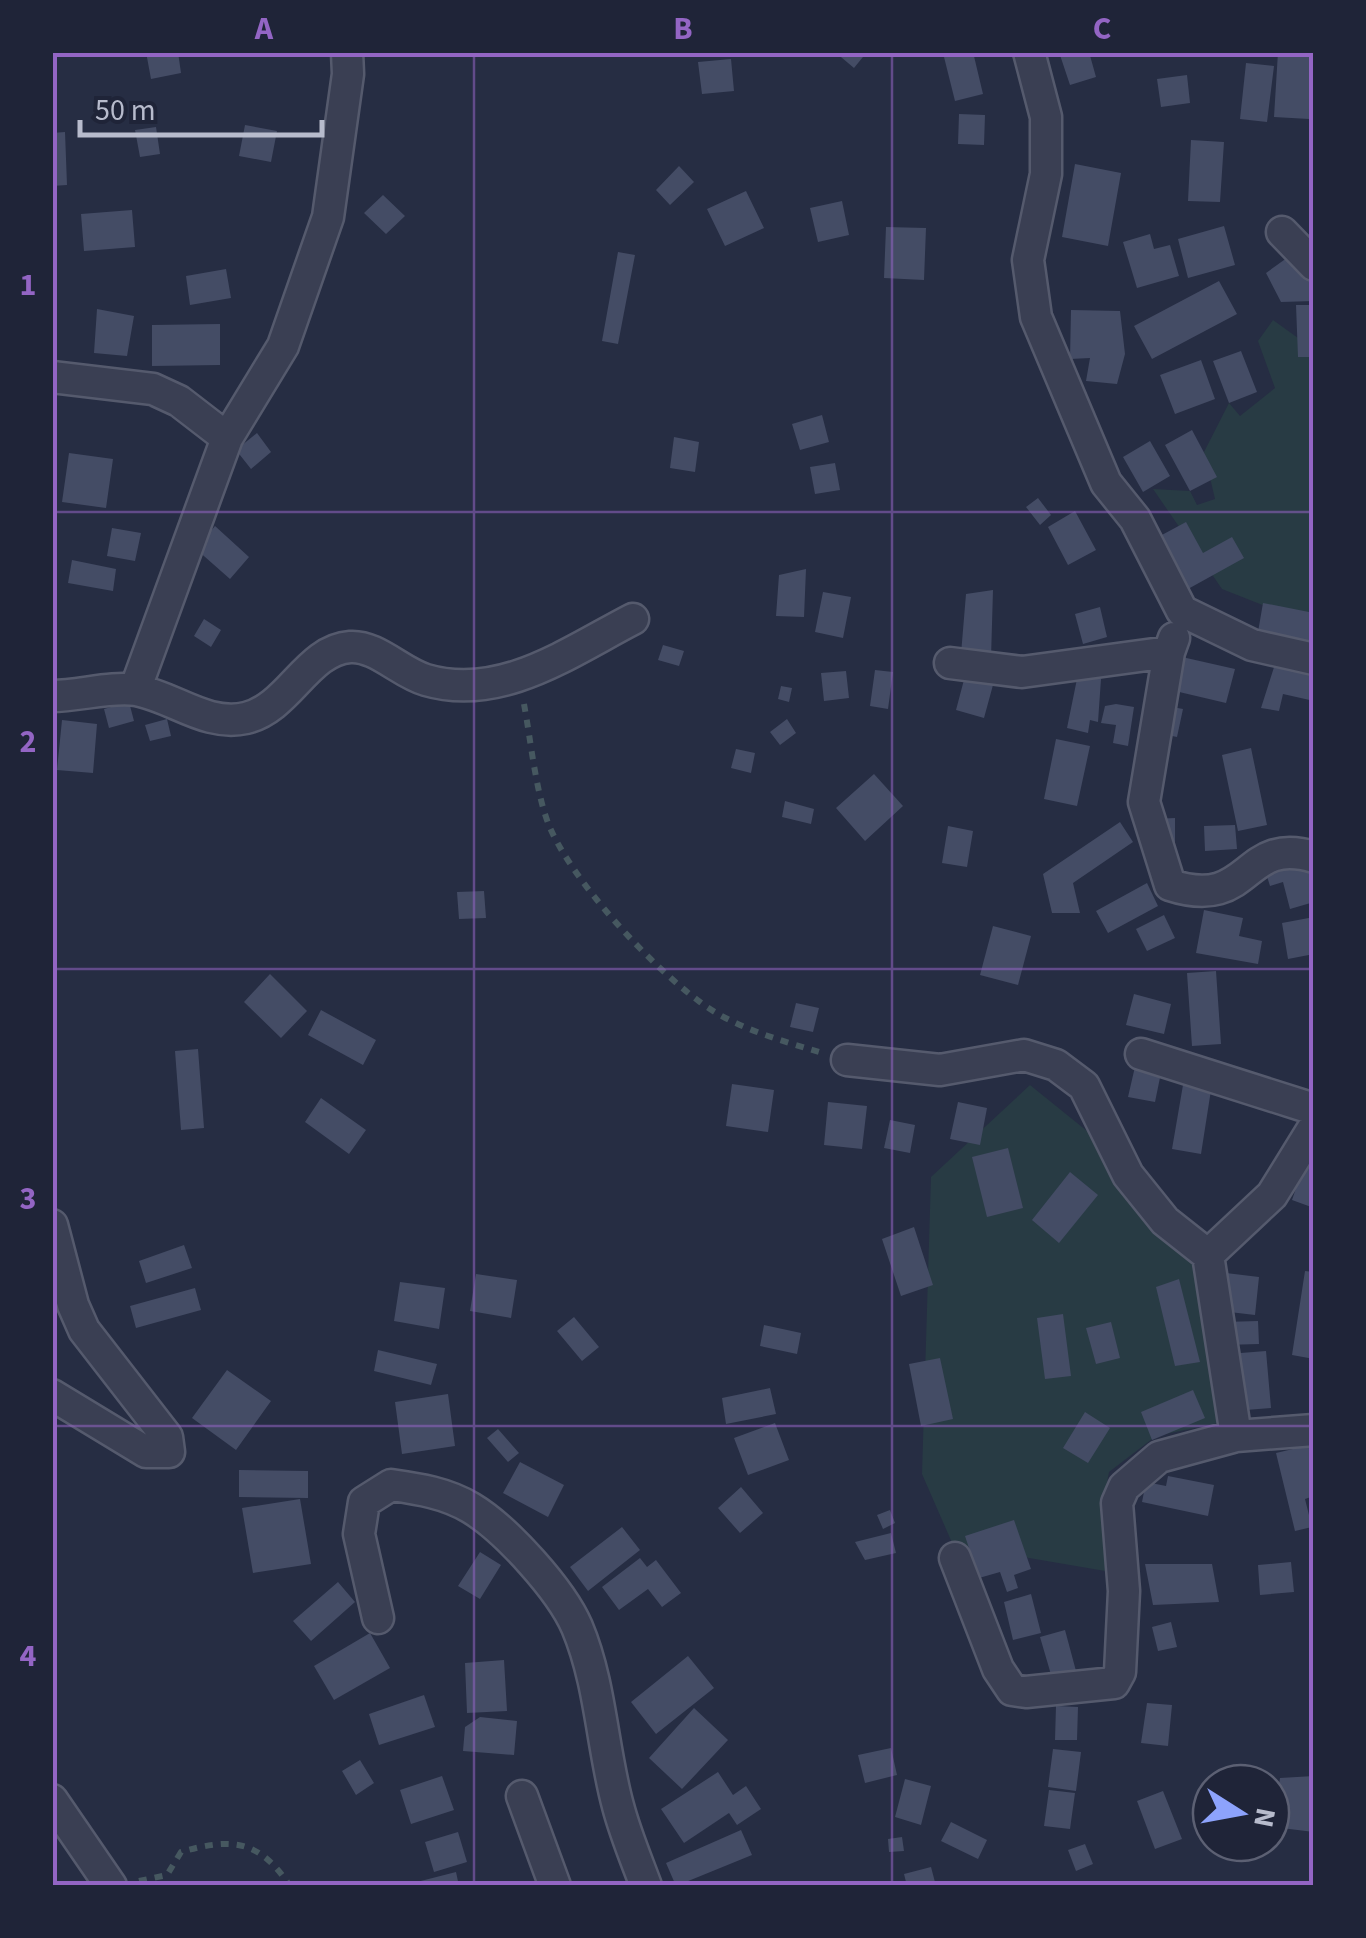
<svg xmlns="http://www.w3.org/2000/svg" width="1366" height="1938" font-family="'Source Sans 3',sans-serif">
<rect width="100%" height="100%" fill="#262d43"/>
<path fill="#283b44" d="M1273,320L1298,338L1313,361V613L1298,619L1222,589L1153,489L1190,491L1197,505L1215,499L1204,452L1229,403L1240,416L1275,388L1258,341Z
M1030,1085L1108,1148L1197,1262L1228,1421L1156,1436L1109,1472L1101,1514L1111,1572L953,1545L922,1474L931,1177Z"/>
<path fill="#444c65" d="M146,52H178L181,73L151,79Z
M835,52H867L854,68Z
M973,52L983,94L955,101L944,57Z
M1059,52H1089L1096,77L1070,85Z
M1278,52H1313L1309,119L1274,117Z
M731,59L734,91L702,94L698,62Z
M1246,63L1274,66L1267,122L1240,119Z
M1187,75L1190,103L1161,107L1157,79Z
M959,114L985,115L984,145L958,144Z
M245,125L277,131L271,162L239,156Z
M156,127L160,154L140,157L135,130Z
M65,132L67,185L52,186V133Z
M1191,140L1224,142L1220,202L1188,201Z
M1075,164L1121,173L1108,246L1062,237Z
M679,166L694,182L670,205L656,190Z
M746,191L764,228L725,246L707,209Z
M383,195L405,216L386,234L364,213Z
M842,201L849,235L818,242L810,208Z
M132,210L135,247L84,251L81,214Z
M1224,226L1235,265L1188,278L1178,239Z
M886,227L926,228L924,280L884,278Z
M1150,234L1154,249L1170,245L1179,276L1137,288L1123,242Z
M618,252L635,255L618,344L602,341Z
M1291,255L1314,281V301L1281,302L1266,273Z
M226,269L231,298L190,305L186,276Z
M1219,281L1237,314L1152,359L1134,326Z
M1296,305H1314V357H1298Z
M97,309L134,316L127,356L94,353Z
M1071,310L1120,311L1125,354L1117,384L1086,381L1090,358L1070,359Z
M220,324V365L152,366V325Z
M1241,351L1257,392L1229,403L1213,361Z
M1201,360L1215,399L1175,414L1160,375Z
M822,415L829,442L800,450L792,424Z
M1192,430L1217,477L1190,491L1165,445Z
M257,433L271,452L251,469L236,450Z
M674,437L699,442L695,472L670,468Z
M1150,441L1170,476L1143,492L1123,457Z
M69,453L113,459L106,508L62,502Z
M835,463L840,490L815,494L810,467Z
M1038,498L1051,515L1040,525L1026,507Z
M1075,511L1096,550L1068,565L1048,527Z
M1186,522L1203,553L1232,537L1244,558L1188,589L1160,536Z
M215,526L249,557L230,579L196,549Z
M112,528L141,533L135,561L107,556Z
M72,560L116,569L113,591L68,583Z
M806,569L804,617L776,616L779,575Z
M993,590L991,658L961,654L966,594Z
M823,592L851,597L843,638L815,632Z
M1263,603L1314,613V642L1258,632Z
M1100,607L1107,637L1083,644L1075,614Z
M204,619L221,630L211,647L194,636Z
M663,645L684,651L679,666L658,660Z
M1182,657L1235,669L1226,703L1175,691Z
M1276,661L1314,669V701L1283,694L1279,711L1261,708Z
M875,670L893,672L888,709L870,706Z
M846,671L849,698L824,701L821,673Z
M1078,674L1101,679L1098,722L1090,720L1088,733L1067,728Z
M965,676L993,685L984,718L956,710Z
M781,686L792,688L789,702L778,699Z
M129,702L134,721L109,728L104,709Z
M1116,704L1134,707L1128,746L1113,743L1116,725L1101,723L1105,706Z
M1167,706L1183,709L1177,737L1162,734Z
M167,719L171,736L150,741L145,725Z
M787,719L796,733L780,745L770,732Z
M62,720L97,724L93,773L57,770Z
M1056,739L1090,746L1077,806L1044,799Z
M1251,748L1267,825L1238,831L1222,755Z
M736,749L755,753L751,773L731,768Z
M874,774L903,806L865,841L836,808Z
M785,801L814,809L811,824L782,817Z
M1175,818V853L1154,819Z
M1120,822L1133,842L1073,883L1080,913H1052L1043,874Z
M1235,825L1237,849L1205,851L1204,826Z
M948,826L973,831L967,867L942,863Z
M1311,857L1314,902L1290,909L1283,882L1270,886L1265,870Z
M1147,883L1158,906L1108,933L1096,911Z
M484,891L486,918L459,919L457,892Z
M1204,910L1243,918L1239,936L1262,941L1258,964L1196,953Z
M1164,915L1175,938L1147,951L1136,929Z
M1314,917V954L1288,959L1282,923Z
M993,926L1031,936L1018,985L980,975Z
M1216,971L1221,1044L1192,1046L1187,973Z
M270,974L307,1011L281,1038L244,1002Z
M1134,994L1171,1004L1164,1034L1126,1025Z
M796,1003L819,1008L813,1032L790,1027Z
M321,1010L376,1040L363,1065L308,1035Z
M198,1049L204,1128L181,1130L175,1051Z
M1137,1058L1163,1063L1155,1102L1128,1097Z
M732,1084L774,1090L768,1132L726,1126Z
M1183,1085L1211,1090L1201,1154L1172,1149Z
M321,1098L366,1130L349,1154L305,1122Z
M828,1102L867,1106L862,1149L824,1145Z
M958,1102L987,1108L980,1145L950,1139Z
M890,1120L915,1125L910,1153L884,1148Z
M1008,1148L1023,1208L987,1217L972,1157Z
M1306,1159L1314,1162V1208L1292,1200Z
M1070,1172L1098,1195L1059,1243L1032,1220Z
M914,1227L933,1285L901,1296L882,1239Z
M184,1245L192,1268L146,1283L139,1261Z
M1305,1271L1314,1272V1359L1292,1355Z
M1226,1273L1259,1277L1255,1315L1221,1311Z
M476,1274L517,1280L511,1318L470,1311Z
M1179,1279L1200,1362L1175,1366L1156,1287Z
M400,1282L445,1288L439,1329L394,1321Z
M195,1288L201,1310L136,1328L130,1306Z
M1063,1314L1071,1376L1045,1379L1037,1318Z
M574,1317L599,1347L582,1361L557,1331Z
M1258,1321L1259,1344L1224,1345V1322Z
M1111,1322L1120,1358L1096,1364L1086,1328Z
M764,1325L801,1333L797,1354L760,1346Z
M378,1350L437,1364L431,1385L374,1371Z
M1266,1351L1271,1408L1233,1411L1228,1354Z
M940,1358L953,1419L921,1426L909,1364Z
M227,1370L271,1401L236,1450L192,1418Z
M770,1388L776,1414L726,1424L722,1398Z
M1193,1390L1205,1418L1152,1440L1141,1412Z
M448,1394L455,1446L402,1454L395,1402Z
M1085,1412L1110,1428L1088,1463L1063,1448Z
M775,1423L789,1460L748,1475L734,1438Z
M498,1429L519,1453L508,1462L487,1438Z
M1314,1444V1496L1305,1499L1312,1527L1295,1531L1276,1453Z
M520,1462L564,1485L548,1517L503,1493Z
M239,1470L308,1471V1498L239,1497Z
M1168,1476L1214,1485L1208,1516L1142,1502L1146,1482L1166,1486Z
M741,1487L763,1513L740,1533L718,1508Z
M300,1499L311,1564L253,1573L242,1508Z
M890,1510L895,1523L883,1529L877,1515Z
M1014,1520L1031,1569L1014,1575L1018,1588L1007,1592L1000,1572L979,1578L965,1536Z
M622,1527L640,1550L588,1591L570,1567Z
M891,1533L896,1553L865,1560L855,1542Z
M480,1552L501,1565L480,1599L458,1586Z
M640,1558L647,1567L656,1560L681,1593L662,1607L648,1589L619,1610L602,1587Z
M1291,1562L1294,1592L1260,1595L1258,1565Z
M1145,1564H1212L1219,1602L1153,1605Z
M338,1582L355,1602L311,1641L293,1621Z
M1031,1594L1041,1633L1013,1640L1004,1602Z
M1171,1622L1177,1647L1158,1651L1152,1627Z
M1065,1630L1076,1671L1052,1678L1040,1637Z
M370,1633L390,1668L334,1700L314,1666Z
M688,1656L714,1688L656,1734L631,1702Z
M504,1660L507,1711L467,1713L465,1663Z
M424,1695L435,1727L379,1745L369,1714Z
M1147,1703L1172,1705L1168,1746L1141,1743Z
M1056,1706L1078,1707L1077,1740H1055Z
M694,1708L728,1740L682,1789L649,1758Z
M480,1717L517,1721L514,1755L463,1751L465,1727Z
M891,1748L897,1775L865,1783L858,1755Z
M1053,1749L1081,1752L1076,1791L1048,1787Z
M360,1760L374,1783L356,1795L342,1771Z
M718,1772L733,1795L746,1786L761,1809L737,1825L729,1813L684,1843L661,1809Z
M442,1776L454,1810L411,1824L400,1790Z
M1314,1776V1832L1273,1827L1280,1778Z
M905,1779L931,1786L921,1825L895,1817Z
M1049,1790L1075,1793L1070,1829L1044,1826Z
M1163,1791L1182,1839L1155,1849L1137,1801Z
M951,1822L987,1840L978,1859L941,1841Z
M741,1830L752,1855L676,1886L666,1863Z
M458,1832L467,1862L434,1872L425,1842Z
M902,1837L904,1851L889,1852L888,1839Z
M1085,1844L1093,1864L1076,1871L1068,1850Z
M931,1867L936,1886H907L904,1874Z
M456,1872L459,1886H410L409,1884Z"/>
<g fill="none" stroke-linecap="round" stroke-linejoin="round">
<defs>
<path id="minor" d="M1029,52L1046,117V174L1028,260L1036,317L1106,483L1135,519L1182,611L1252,645L1314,659
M1282,232L1314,265
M52,377L153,389L179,401L227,438
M1169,652L1144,802L1170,885C1253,912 1241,835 1314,857
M950,663L1022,672L1169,652L1174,638
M135,690L227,438L283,346L328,217L348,74L347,52
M52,696C79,696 111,686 136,690C174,697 206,727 246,718C289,708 307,650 350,647C376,645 401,673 426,680C501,702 569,652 633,619
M1141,1054L1314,1109
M847,1060L940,1070L1024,1055L1056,1065L1084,1086L1128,1175L1165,1221L1208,1255L1236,1436L1314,1430
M52,1225L73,1305L84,1330L167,1437L169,1452H146L52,1395
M1208,1255L1272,1195L1314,1127
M955,1558L998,1669L1012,1690L1026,1692L1114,1683L1120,1672L1124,1591L1117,1503L1124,1487L1159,1457L1236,1436
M378,1618L359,1534L364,1502L391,1485C419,1489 446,1493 471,1508C506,1529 561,1590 577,1627C601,1684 602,1748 618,1806C625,1833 636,1859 646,1886
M522,1796L555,1886
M52,1800L111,1886"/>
</defs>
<use href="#minor" stroke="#555a6d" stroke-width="35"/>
<path stroke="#465860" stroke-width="6" stroke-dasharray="8 8" stroke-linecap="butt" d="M524,704C531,741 536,797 551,830C576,885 651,966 700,1002C733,1027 779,1040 819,1052
M139,1881L167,1875L181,1852C233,1837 259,1840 290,1886"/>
<use href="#minor" stroke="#3a3f53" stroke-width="30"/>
</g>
<path fill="none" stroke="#9365c4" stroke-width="2.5" stroke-opacity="0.55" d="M474,52V1886M892,52V1886M52,512H1314M52,969H1314M52,1426H1314"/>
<rect width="1366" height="1938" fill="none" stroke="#1f2438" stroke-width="110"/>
<g transform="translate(1241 1813) rotate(101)"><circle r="48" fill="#1f2438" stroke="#5c6073" stroke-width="2.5"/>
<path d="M0-8L18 38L0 25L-18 38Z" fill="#8da3fc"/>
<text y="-15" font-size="28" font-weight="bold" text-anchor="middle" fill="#b7bbcc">N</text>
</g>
<path d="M80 120v15h242v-15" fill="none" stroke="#b7bbcc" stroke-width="5"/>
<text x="95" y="120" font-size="30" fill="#b7bbcc" stroke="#1f2438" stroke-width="8" paint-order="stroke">50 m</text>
<rect x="55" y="55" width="1256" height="1828" fill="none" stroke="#9365c4" stroke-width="4"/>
<g font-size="32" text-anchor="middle" font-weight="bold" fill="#9365c4">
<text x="264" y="39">A</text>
<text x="683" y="39">B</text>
<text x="1102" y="39">C</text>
<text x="28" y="295">1</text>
<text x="28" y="752">2</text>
<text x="28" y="1209">3</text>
<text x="28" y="1666">4</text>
</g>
</svg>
